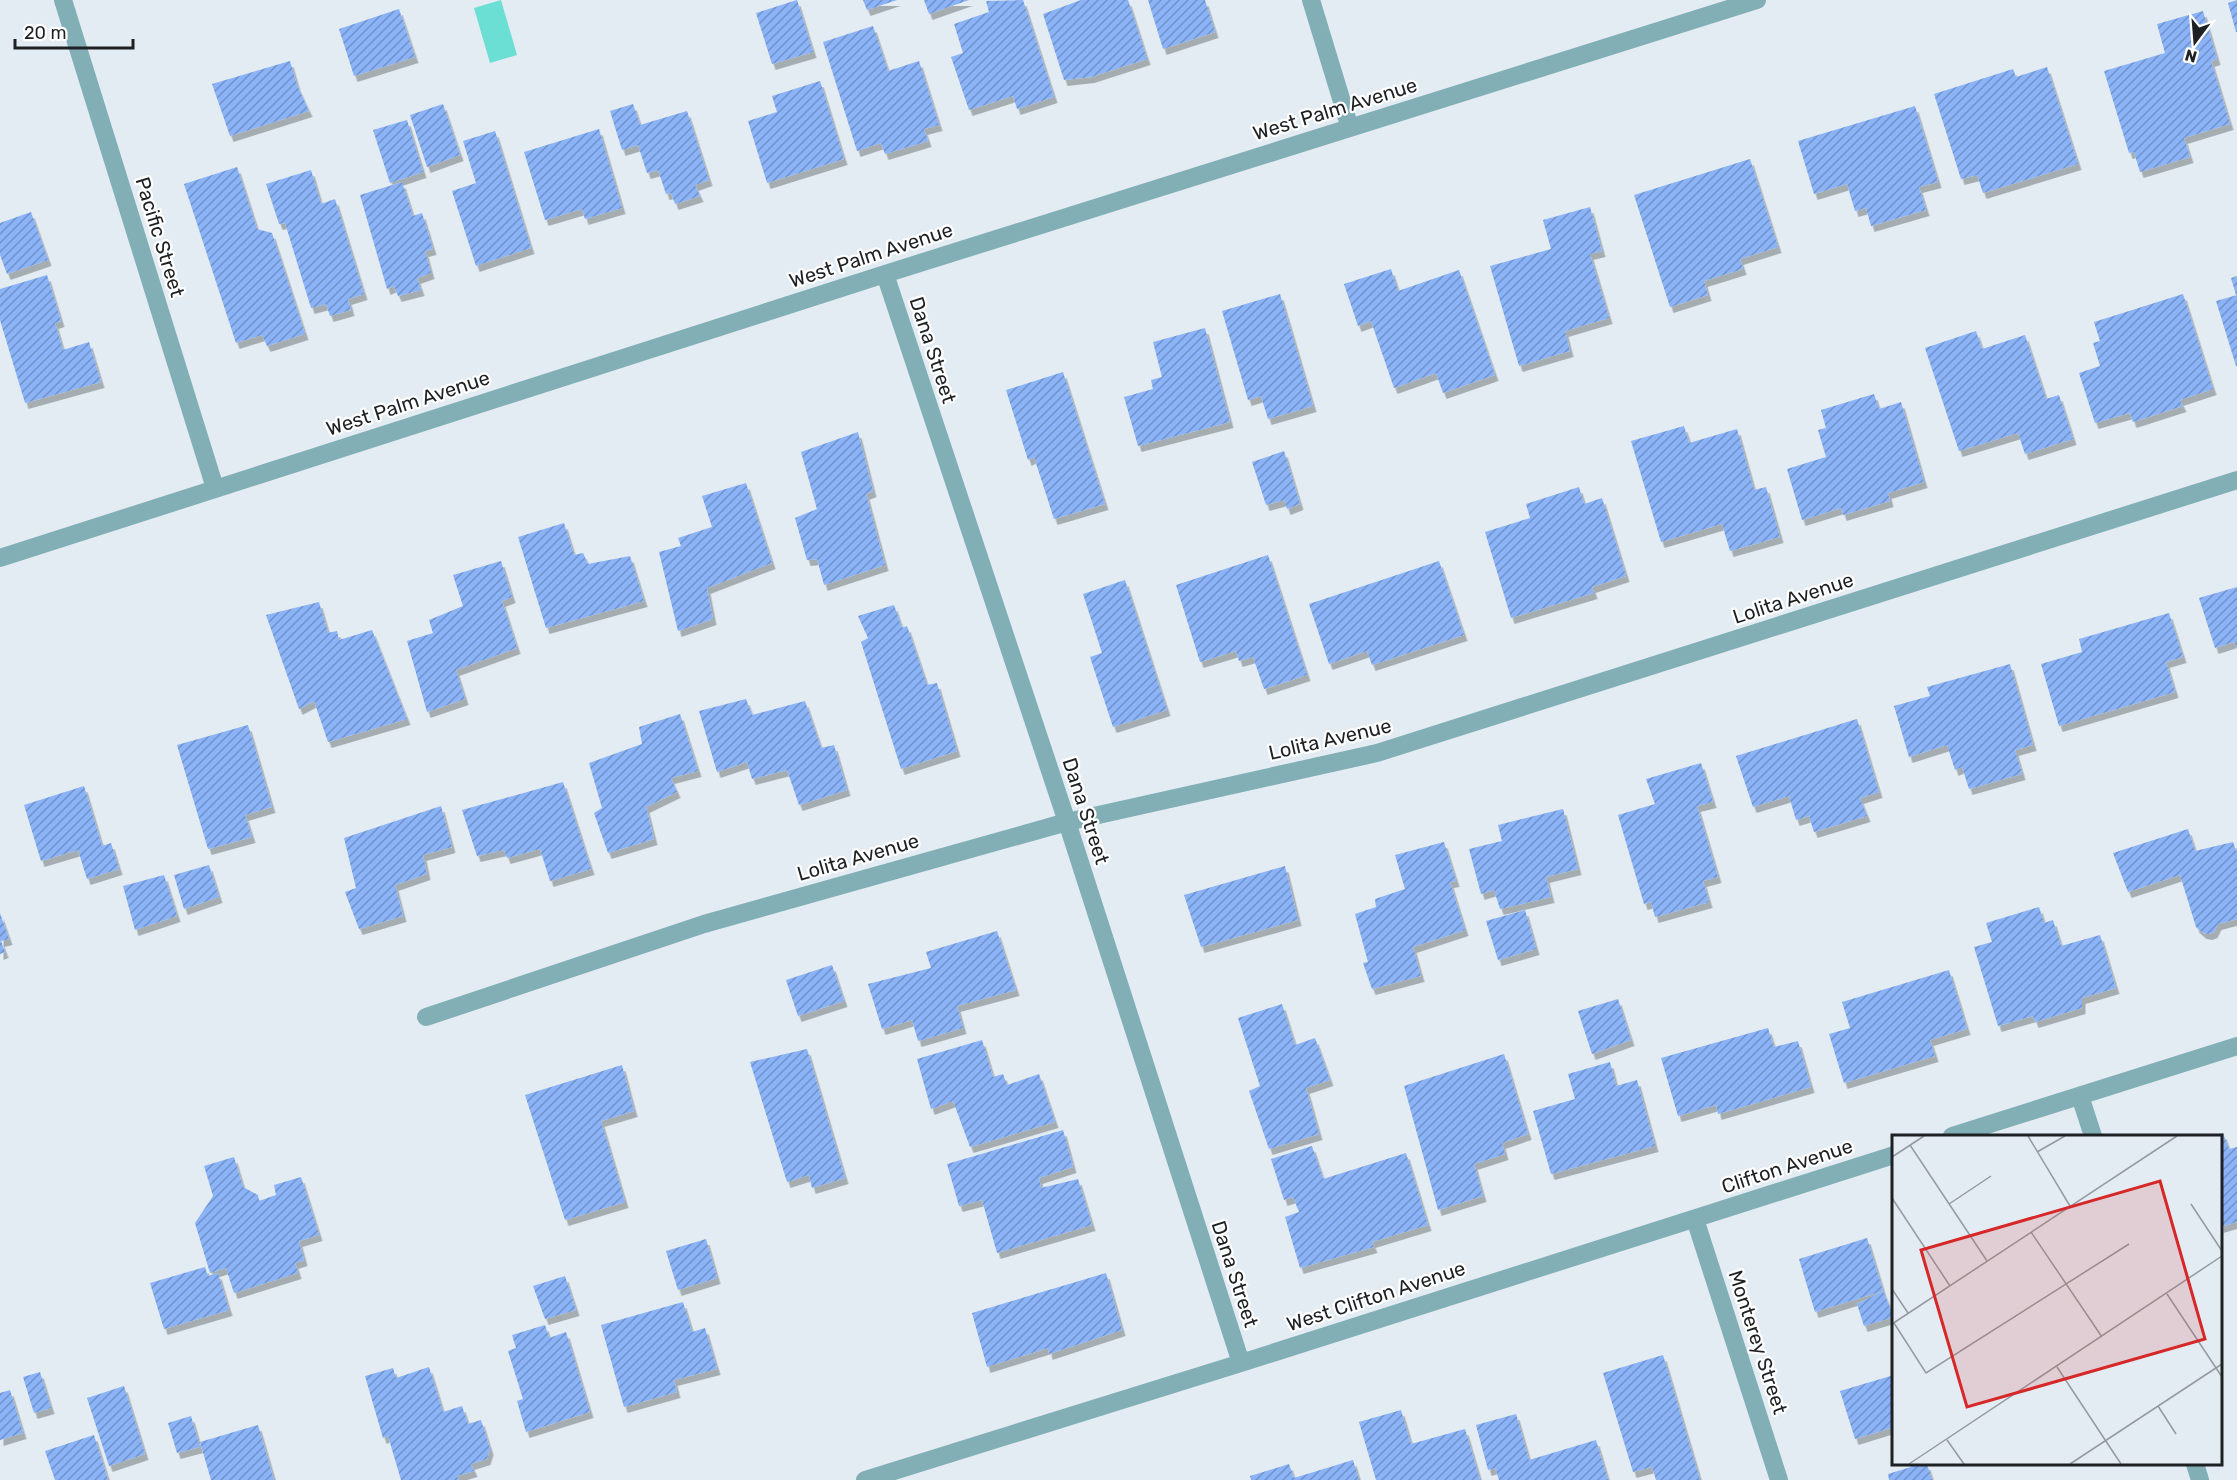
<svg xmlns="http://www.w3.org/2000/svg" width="2237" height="1480" font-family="Rubik,sans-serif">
<defs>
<pattern id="building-hatch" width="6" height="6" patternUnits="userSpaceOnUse" patternTransform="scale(1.5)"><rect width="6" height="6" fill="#8bb3f7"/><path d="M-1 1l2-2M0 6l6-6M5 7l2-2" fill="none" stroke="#7191c8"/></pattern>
<filter id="shadow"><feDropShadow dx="3.5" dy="6" stdDeviation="0" flood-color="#0004"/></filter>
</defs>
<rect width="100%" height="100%" fill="#e2ecf2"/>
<path fill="#6bdfd3" d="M501,0L517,55L490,63L474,8Z"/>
<path fill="url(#building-hatch)" filter="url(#shadow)" d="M797,0L813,52L772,64L756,13Z
M863,0H897L867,10Z
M924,0H969L929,14Z
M1023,0L1054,97L1017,109L1013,96L969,110L951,57L963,53L954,24L989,12L986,1Z
M1081,0H1128L1147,59L1091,77L1064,80L1043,14Z
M1148,0H1205L1215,32L1163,49Z
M2237,0V32H2236L2228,3Z
M399,9L415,57L354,76L339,29Z
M2203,11L2217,59L2211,61L2230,124L2184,138L2190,157L2140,172L2134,152L2129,153L2104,71L2165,53L2157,24Z
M873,26L888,71L919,61L939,125L924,129L928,141L885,154L881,143L857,151L823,42Z
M290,61L297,85L309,111L230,136L212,84Z
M2047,67L2078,164L1983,193L1977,175L1961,179L1934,94L2013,69L2016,77Z
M820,81L844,159L767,183L748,121L777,112L772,96Z
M443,104L460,155L427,167L410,115Z
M633,104L640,125L687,111L709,180L695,185L700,196L675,204L671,193L666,194L658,170L647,173L638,145L622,150L610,111Z
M1915,106L1938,182L1919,187L1926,210L1871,226L1866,208L1855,211L1847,184L1814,194L1798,141Z
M407,120L423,172L390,183L373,130Z
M599,129L622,208L585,219L582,209L545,220L524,152Z
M495,131L531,248L476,266L452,191L476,183L463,141Z
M1750,159L1778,247L1740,259L1743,269L1704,281L1708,295L1670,307L1634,195Z
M237,167L257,229L272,233L305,334L267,346L262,335L236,343L184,184Z
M311,170L321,204L335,199L364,294L348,299L351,310L330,316L326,304L311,308L285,223L279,224L266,184Z
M402,182L413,216L422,213L433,249L425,251L431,273L417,278L421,290L398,296L394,286L387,289L360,195Z
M1590,207L1602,251L1590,254L1609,318L1565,331L1570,351L1519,366L1490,266L1551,249L1543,220Z
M31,212L48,260L7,274L0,255V223Z
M1391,269L1398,291L1459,270L1495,375L1443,393L1436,373L1394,388L1371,321L1358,326L1344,284Z
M47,275L61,321L55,323L63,350L89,342L101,382L25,403L0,320V289Z
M2237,276V295H2236L2231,278Z
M1280,294L1313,406L1268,419L1261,396L1248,400L1222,311Z
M2183,294L2213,389L2180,400L2183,406L2133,422L2130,413L2095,423L2079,373L2100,366L2093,343L2100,341L2094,322Z
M2237,295V366H2236L2216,301Z
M1205,328L1230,422L1138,446L1124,397L1153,389L1151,380L1162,377L1153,342Z
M1976,331L1982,349L2025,335L2046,399L2059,395L2073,439L2025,454L2018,433L1959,451L1925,348Z
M1063,372L1105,504L1054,519L1034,457L1028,460L1006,390Z
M1874,394L1879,409L1901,402L1924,482L1888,493L1890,501L1843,515L1841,508L1802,520L1787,469L1826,457L1818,430L1826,428L1821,410Z
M1684,426L1689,443L1737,429L1754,490L1766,487L1780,537L1730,551L1722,524L1661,542L1631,441Z
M858,432L873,491L866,494L885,565L824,585L817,559L807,560L795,518L817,509L801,452Z
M1284,451L1300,504L1287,509L1284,500L1266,505L1252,462Z
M746,483L772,563L707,588L713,619L678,631L659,552L681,546L678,538L712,527L702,496Z
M1579,487L1584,504L1602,498L1626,576L1592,587L1594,593L1511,618L1485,532L1530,518L1526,504Z
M564,523L574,555L583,553L588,564L630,556L644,601L546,628L518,537Z
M1268,555L1307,675L1264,689L1253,657L1239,661L1236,651L1200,662L1176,585Z
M501,561L512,597L502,601L517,648L456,670L465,699L427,712L407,641L433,633L429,620L463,606L453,575Z
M1439,561L1464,635L1372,665L1367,651L1329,664L1309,604Z
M1125,580L1167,710L1113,727L1090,657L1102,653L1083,594Z
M2237,587V648L2234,642L2215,648L2199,598Z
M319,602L328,633L337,631L339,640L372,630L407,719L328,742L314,701L299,709L266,615Z
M894,605L902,628L907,626L927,685L937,683L957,751L901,769L861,642L868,638L858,616Z
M2169,613L2183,657L2166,662L2175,692L2059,726L2041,664L2082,652L2079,639Z
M2010,664L2033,745L2015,750L2022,774L1969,789L1962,767L1955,770L1947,745L1909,757L1894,706L1930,696L1927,687Z
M746,699L752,715L805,701L821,748L834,745L847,790L799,805L787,770L752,779L747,762L717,772L699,711Z
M680,714L698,771L671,778L677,792L646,807L654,839L608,853L594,813L602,808L589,763L642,744L639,727Z
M1857,719L1879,792L1860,798L1867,816L1814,832L1809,816L1796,820L1789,796L1753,807L1736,756Z
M248,725L272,807L245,815L252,837L208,849L177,745Z
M1701,763L1713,802L1697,806L1718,877L1703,881L1709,902L1655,917L1651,902L1644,904L1618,815L1655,804L1646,779Z
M563,782L591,869L550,881L540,849L507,858L504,850L477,856L462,810Z
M84,786L102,846L111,843L119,869L87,879L78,850L41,861L24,805Z
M441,806L452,847L423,855L427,874L395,885L403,916L359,929L345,892L356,888L344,838Z
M1563,809L1578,869L1546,877L1551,897L1500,909L1494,890L1481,894L1469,849L1502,841L1498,825Z
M2188,829L2195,851L2233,842L2237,853V919L2218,924L2214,932L2209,934L2203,933L2196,927L2180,875L2128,892L2113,853Z
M1444,842L1456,881L1450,882L1465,930L1413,947L1421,976L1372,989L1363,963L1368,962L1355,914L1376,907L1375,899L1405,889L1395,855Z
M209,865L219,897L184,909L174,875Z
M1285,866L1298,920L1201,947L1184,895Z
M164,875L177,916L135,930L123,886Z
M2039,907L2044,923L2053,920L2061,946L2100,935L2116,988L2082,998V1008L2035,1022L2033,1016L1998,1026L1974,947L1992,942L1986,923Z
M1525,910L1536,949L1498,960L1486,921Z
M0,913L9,939L1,941L5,952L0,954Z
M997,931L1016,990L957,1006L963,1028L918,1041L912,1020L882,1029L868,984L931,968L926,952Z
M832,965L844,1001L798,1016L786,980Z
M1949,970L1967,1029L1930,1040L1935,1056L1844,1083L1829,1034L1850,1028L1842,1002Z
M1618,999L1631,1040L1592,1054L1578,1011Z
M1282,1004L1295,1045L1315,1038L1330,1080L1306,1088L1319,1134L1269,1149L1249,1091L1260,1086L1238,1018Z
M1768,1028L1774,1047L1798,1041L1811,1087L1718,1114L1716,1105L1678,1116L1661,1058Z
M982,1040L993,1077L1003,1074L1007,1085L1039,1074L1055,1122L970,1147L953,1101L931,1109L917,1059Z
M807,1049L845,1178L812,1188L809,1175L787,1182L750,1062Z
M1504,1054L1528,1134L1502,1143L1505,1154L1474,1164L1483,1196L1438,1210L1404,1086Z
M1610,1062L1616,1086L1637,1080L1655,1146L1551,1174L1533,1111L1575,1099L1568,1074Z
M622,1065L634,1111L601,1121L625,1202L565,1220L525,1095Z
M1063,1130L1073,1167L1039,1178L1041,1188L1078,1179L1092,1225L997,1253L982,1200L959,1206L947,1164Z
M2223,1133L2229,1149L2237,1147V1222L2220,1227V1136H2213Z
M1312,1146L1323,1179L1406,1153L1428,1225L1372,1242L1374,1247L1300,1268L1285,1217L1299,1212L1293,1197L1284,1200L1271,1159Z
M234,1157L243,1187L258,1195L259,1201L276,1195L274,1185L301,1177L319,1235L299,1241L304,1260L295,1263L298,1273L234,1293L226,1268L210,1273L195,1223L213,1196L204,1166Z
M1867,1238L1883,1291L1815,1312L1799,1259Z
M706,1239L717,1278L678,1290L666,1251Z
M205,1267L208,1276L218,1273L229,1310L164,1329L150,1283Z
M1106,1273L1122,1330L1049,1354L1048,1348L987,1367L972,1313Z
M565,1276L576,1310L545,1319L533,1286Z
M1883,1291L1894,1317L1864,1326L1857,1304Z
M683,1302L692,1332L705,1328L717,1369L674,1380L677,1392L624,1407L601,1325Z
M545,1325L549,1338L566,1332L590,1412L526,1432L517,1401L523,1399L508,1351L516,1348L512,1335Z
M1663,1355L1700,1480H1656L1652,1467L1633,1472L1603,1373Z
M429,1367L443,1412L462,1406L468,1424L481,1420L490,1449L487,1459L471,1464L474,1471L457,1476L459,1480H401L388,1436L383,1438L365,1376L393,1368L396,1378Z
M40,1372L51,1408L34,1413L23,1377Z
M1894,1375V1427L1855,1439L1840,1391Z
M124,1386L145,1454L109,1466L87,1398Z
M10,1390L23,1433L0,1440V1393Z
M1401,1410L1411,1444L1465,1429L1480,1480H1376L1359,1422Z
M1516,1414L1529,1460L1596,1440L1608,1480H1499L1495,1468L1488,1470L1476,1425Z
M191,1416L200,1447L177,1453L168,1423Z
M258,1425L274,1480H211L200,1442Z
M94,1435L108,1480H55L45,1451Z
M1353,1460L1359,1480H1251L1250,1476L1289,1464L1294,1478Z
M1910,1464H1927L1932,1480H1889L1888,1474L1911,1467Z"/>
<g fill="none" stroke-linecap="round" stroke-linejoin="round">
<path stroke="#82aeb6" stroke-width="18" d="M63,0L215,488
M1311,0L1350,128
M885,274L1067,822L1241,1363
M0,558L885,274L1757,0
M426,1017L704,924L1067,822L1377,753L2237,480
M2080,1096L2093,1136
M1952,1136L2237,1046
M1695,1219L1779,1480
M2195,1464L2200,1480
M865,1480L1241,1363L1894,1155"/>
</g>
<g text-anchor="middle" stroke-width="4.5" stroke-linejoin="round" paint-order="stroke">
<g font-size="20" fill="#1e2124" stroke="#fff">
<text transform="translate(1335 109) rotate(-17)" y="7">West Palm Avenue</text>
<text transform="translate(160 237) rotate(73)" y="7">Pacific Street</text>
<text transform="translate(871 255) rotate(-18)" y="7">West Palm Avenue</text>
<text transform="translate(933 350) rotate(72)" y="7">Dana Street</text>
<text transform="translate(408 403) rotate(-18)" y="7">West Palm Avenue</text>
<text transform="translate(1793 598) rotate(-18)" y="7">Lolita Avenue</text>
<text transform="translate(1330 739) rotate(-13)" y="7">Lolita Avenue</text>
<text transform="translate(1086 811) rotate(72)" y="7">Dana Street</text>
<text transform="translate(858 857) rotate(-16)" y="7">Lolita Avenue</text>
<text transform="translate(1787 1166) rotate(-18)" y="7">Clifton Avenue</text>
<text transform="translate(1235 1274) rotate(72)" y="7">Dana Street</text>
<text transform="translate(1376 1296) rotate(-18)" y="7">West Clifton Avenue</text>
<text transform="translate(1758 1342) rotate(72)" y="7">Monterey Street</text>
</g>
</g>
<g transform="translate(1892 1135)">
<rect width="330" height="330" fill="#e2ecf2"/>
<path fill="none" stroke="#949ba0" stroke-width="1.5" d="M136,1L178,71M18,10L95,126M145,17L173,1M0,22L32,1M0,63L58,151M57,69L99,41M299,69L330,116M139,97L210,202M0,154L16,178M275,159L330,242M2,188L34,238L237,109M0,189L285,1M165,232L229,329M266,271L284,299M55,305L72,329M17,329L330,121M178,329L330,229"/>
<path fill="#d62828" fill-opacity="0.15" stroke="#d62828" stroke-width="3" d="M268,46L313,204L75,272L29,115Z"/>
<rect width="330" height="330" fill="none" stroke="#1e2124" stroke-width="3"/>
</g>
<g transform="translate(2195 42) rotate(196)" stroke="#ffffff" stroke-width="4.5" paint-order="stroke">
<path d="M0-4.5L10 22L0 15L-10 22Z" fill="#1e2124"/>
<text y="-9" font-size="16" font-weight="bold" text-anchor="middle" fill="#1e2124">N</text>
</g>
<path d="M15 39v9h118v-9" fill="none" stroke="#1e2124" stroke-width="3"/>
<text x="24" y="39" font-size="18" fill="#1e2124" stroke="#ffffff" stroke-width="4.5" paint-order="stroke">20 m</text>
</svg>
